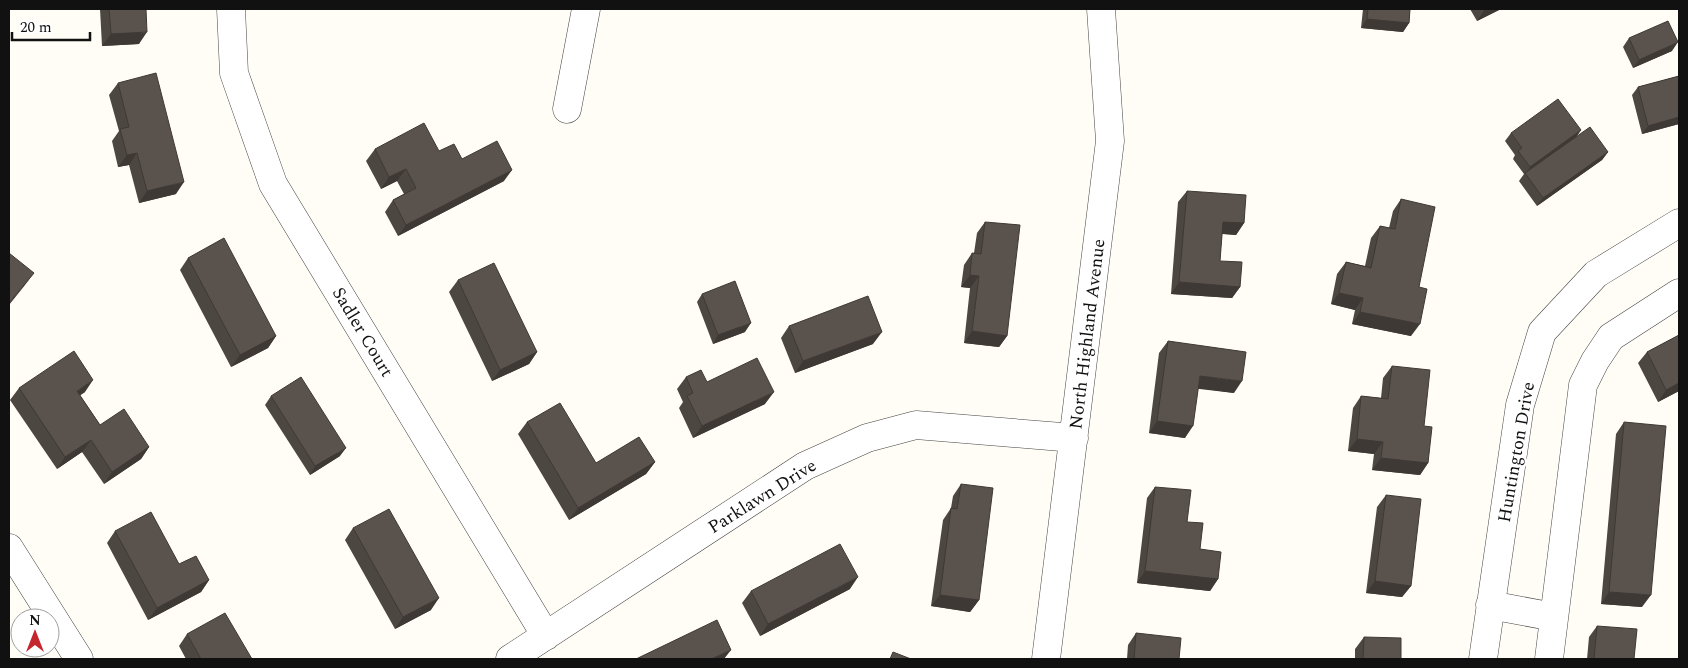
<svg xmlns="http://www.w3.org/2000/svg" width="1688" height="668" font-family="Spectral,serif">
<rect width="100%" height="100%" fill="#fffdf5"/>
<g fill="none" stroke-linecap="round" stroke-linejoin="round">
<defs>
<path id="minor" d="M231,9L234,73L273,184L546,636
M567,109L586,9
M9,548L79,659
M1490,605L1554,617
M510,659L805,466L867,438L916,425L1074,438
M1046,659L1110,141L1101,9
M1483,659L1520,405L1542,332L1596,274L1679,223
M1549,659L1583,385L1595,361L1611,337L1679,293"/>
</defs>
<use href="#minor" stroke="#444" stroke-width="29"/>
<use href="#minor" stroke="#fff" stroke-width="28"/>
</g>
<path fill="#4d4742" d="M100,9H146L139,44L102,46Z
M1363,9H1410L1409,23L1403,32L1361,28Z
M1470,9H1501L1477,21Z
M1629,38L1672,51L1633,68L1623,47Z
M1679,76V124L1642,134L1632,95L1638,87Z
M118,83L176,194L139,203L129,165L118,167L112,141L119,131L109,95Z
M1581,130L1576,137L1608,152L1602,160L1537,206L1519,181L1524,174L1513,159L1515,155L1505,141L1511,133Z
M375,149L439,151L462,159L504,181L398,236L385,212L393,200L404,194L397,181L381,189L366,161Z
M1187,191L1244,223L1236,235L1222,234L1220,261L1240,287L1232,298L1171,294L1178,202Z
M1401,199L1419,287L1411,336L1352,324L1355,310L1331,304L1337,274L1346,262L1365,266L1371,238L1380,226L1389,228L1393,211Z
M985,222L1007,336L999,347L964,343L970,288L961,287L964,265L972,253H974L977,233Z
M188,258L276,336L268,348L231,367L180,270Z
M458,280L537,352L529,364L492,381L449,292Z
M702,294L745,332L713,344L697,302Z
M789,326L873,344L795,373L781,338Z
M1679,335V391L1658,402L1638,363L1647,352Z
M1168,341L1234,393L1198,388L1185,438L1149,433L1159,353Z
M1392,366L1424,426L1428,463L1420,475L1372,470L1374,454L1348,451L1353,408L1361,396L1381,398L1383,378Z
M686,377L707,382L765,404L693,438L679,408L683,402L677,389Z
M19,388L85,392L80,395L100,425L149,447L141,459L104,484L82,452L57,469L10,400Z
M271,396L340,456L310,475L265,405Z
M527,422L596,463L655,462L646,474L569,520L518,434Z
M1624,422L1642,607L1601,604L1616,434Z
M961,484L979,600L970,612L931,606L943,520L951,508L953,496Z
M1155,487L1187,522L1200,549L1218,579L1210,591L1137,583L1147,498Z
M1386,495L1411,586L1402,597L1366,593L1377,507Z
M353,528L431,610L395,629L345,540Z
M115,531L179,564L209,580L201,592L148,620L107,543Z
M850,589L760,636L742,603L751,591Z
M1597,626L1634,659H1587L1589,637Z
M1136,633L1179,659H1127L1128,645Z
M187,634L252,659H186L179,646Z
M1364,637L1401,659H1355V649Z"/>
<path fill="#3f3936" d="M1485,9H1501L1477,21Z
M1367,19L1409,23L1403,32L1361,28Z
M147,32L139,44L102,46L111,34Z
M1678,42L1672,51L1633,68L1639,60Z
M1679,117V124L1642,134L1648,126Z
M1581,130L1575,139L1526,174L1530,167Z
M1608,152L1602,160L1537,206L1543,198Z
M137,153L129,165L118,167L127,155Z
M406,169L397,181L381,189L389,177Z
M512,170L504,181L398,236L406,225Z
M184,182L176,194L139,203L147,191Z
M1223,222L1244,223L1236,235L1214,233Z
M34,273L25,285L9,305V303Z
M970,275L979,276L970,288L961,287Z
M1179,282L1240,287L1232,298L1171,294Z
M1339,293L1363,298L1355,310L1331,304Z
M1360,312L1420,324L1411,336L1352,324Z
M751,323L745,332L713,344L718,335Z
M972,331L1007,336L999,347L964,343Z
M882,332L873,344L795,373L803,361Z
M276,336L268,348L231,367L240,355Z
M537,352L529,364L492,381L500,370Z
M1200,376L1242,381L1234,393L1191,388Z
M93,380L85,392L69,403L77,391Z
M1679,383V391L1658,402L1666,390Z
M774,392L765,404L693,438L702,426Z
M1157,421L1193,426L1185,438L1149,433Z
M1357,439L1383,442L1374,454L1348,451Z
M91,440L82,452L57,469L65,457Z
M149,447L141,459L104,484L112,472Z
M346,448L340,456L310,475L315,466Z
M1381,458L1428,463L1420,475L1372,470Z
M655,462L646,474L569,520L578,508Z
M1145,571L1218,579L1210,591L1137,583Z
M858,577L850,589L760,636L768,624Z
M209,580L201,592L148,620L157,608Z
M1375,581L1411,586L1402,597L1366,593Z
M1609,592L1651,595L1642,607L1601,604Z
M940,595L979,600L970,612L931,606Z
M439,598L431,610L395,629L403,617Z
M731,650L724,659H711Z"/>
<path fill="#5a524d" stroke="#3f3936" d="M109,9H146L147,32L111,34Z
M1368,9H1410L1409,23L1367,19Z
M1668,21L1678,42L1639,60L1629,38Z
M156,73L184,182L147,191L137,153L127,155L120,129L129,127L118,83Z
M1679,76V117L1648,126L1638,87Z
M1558,99L1581,130L1530,167L1518,151L1522,148L1511,133Z
M424,123L439,151L454,144L462,159L497,141L512,170L406,225L393,200L416,188L406,169L389,177L375,149Z
M1590,127L1608,152L1543,198L1525,173Z
M1187,191L1246,195L1244,223L1223,222L1220,261L1242,262L1240,287L1179,282Z
M1401,199L1435,207L1419,287L1427,289L1420,324L1360,312L1363,298L1339,293L1346,262L1371,268L1380,226L1395,229Z
M985,222L1020,225L1007,336L972,331L979,276L970,275L972,253L981,254Z
M224,238L276,336L240,355L188,258Z
M9,253L34,273L9,303Z
M494,263L537,352L500,370L458,280Z
M735,281L751,323L718,335L702,294Z
M868,296L882,332L803,361L789,326Z
M1679,335V383L1666,390L1647,352Z
M1168,341L1246,352L1242,381L1200,376L1193,426L1157,421Z
M74,351L93,380L77,391L100,425L124,409L149,447L112,472L91,440L65,457L19,388Z
M757,358L774,392L702,426L687,396L693,393L686,377L701,370L707,382Z
M1392,366L1430,370L1424,426L1432,427L1428,463L1381,458L1383,442L1357,439L1361,396L1388,399Z
M301,377L346,448L315,466L271,396Z
M560,403L596,463L639,437L655,462L578,508L527,422Z
M1624,422L1666,426L1651,595L1609,592Z
M961,484L993,488L979,600L940,595L951,508L957,509Z
M1155,487L1191,490L1187,522L1203,523L1200,549L1221,552L1218,579L1145,571Z
M1386,495L1421,499L1411,586L1375,581Z
M389,509L439,598L403,617L353,528Z
M151,512L179,564L196,556L209,580L157,608L115,531Z
M840,544L858,577L768,624L751,591Z
M225,613L252,659H201L187,634Z
M717,620L731,650L711,659H636Z
M1597,626L1637,629L1634,659H1594Z
M1136,633L1181,638L1179,659H1134Z
M1364,637L1401,638V659H1363Z
M893,652L911,659H890Z"/>
<g text-anchor="middle" stroke-width="5" stroke-linejoin="round" paint-order="stroke">
<g font-size="18" fill="#111" stroke="#fff">
<text transform="translate(363 332) rotate(59)" y="6">Sadler Court</text>
<text transform="translate(1087 334) rotate(-83)" y="6">North Highland Avenue</text>
<text transform="translate(1516 452) rotate(-80)" y="6">Huntington Drive</text>
<text transform="translate(762 496) rotate(-32)" y="6">Parklawn Drive</text>
</g>
</g>
<rect width="1688" height="668" fill="none" stroke="#111111" stroke-width="20"/>
<g transform="translate(35 633)"><circle r="24" fill="#ffffff" stroke="#a0a0a0"/>
<path d="M0-4L9 19L0 12L-9 19Z" fill="#c4262e"/>
<text y="-8" font-size="14" font-weight="bold" text-anchor="middle" fill="#111111">N</text>
</g>
<path d="M12 32v8h78v-8" fill="none" stroke="#111111" stroke-width="2.5"/>
<text x="20" y="32" font-size="15" fill="#111111" stroke="#ffffff" stroke-width="4" paint-order="stroke">20 m</text>
</svg>
